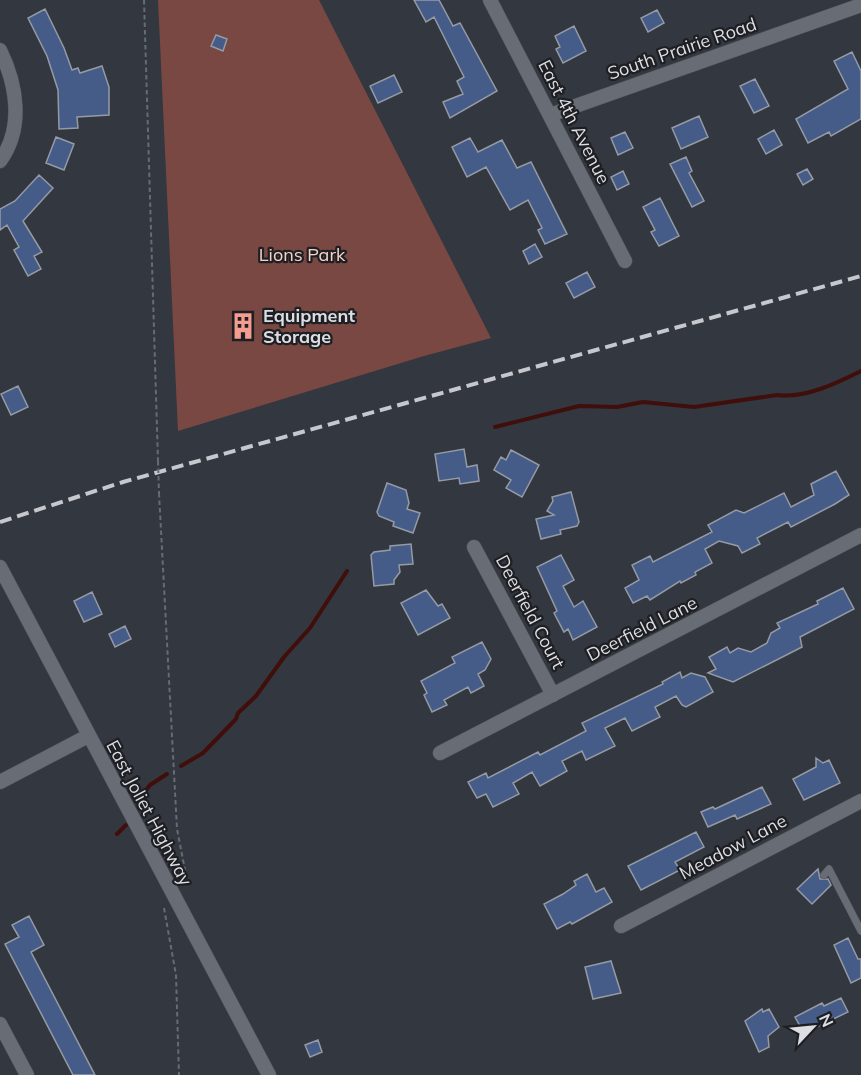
<svg xmlns="http://www.w3.org/2000/svg" width="861" height="1075" font-family="Mulish,sans-serif">
<rect width="100%" height="100%" fill="#33373f"/>
<path fill="#7a4842" d="M158,0H319L491,338L424,356L178,431Z"/>
<g fill="none" stroke-linecap="round" stroke-linejoin="round">
<path stroke="#400f0c" stroke-width="4" d="M495,427L579,406L617,407L643,402L694,407L777,395C804,399 837,383 861,371
M181,766L203,753L236,719L238,713L256,696L284,657L310,628L347,571
M139,799L150,785L167,774
M117,834L126,825"/>
</g>
<path fill="#455c88" stroke="#959aa4" stroke-width="1.5" d="M414,0H439L453,26L460,23L497,91L450,118L443,102L463,94L457,81L464,77L434,17L426,22Z
M45,9L64,48L72,70L78,68L80,73L102,66L109,87V115L77,117L78,128L59,129L58,90L47,56L28,18Z
M657,10L664,23L648,32L641,18Z
M574,26L586,51L563,63L556,49L560,47L555,36Z
M216,35L227,39L223,51L211,46Z
M852,52L861,71V119L831,136L829,132L808,143L796,119L848,89L834,61Z
M394,75L402,92L378,103L370,86Z
M755,79L769,106L754,113L740,86Z
M699,116L708,137L681,149L672,128Z
M774,130L782,145L766,154L758,139Z
M625,132L633,148L618,155L611,138Z
M56,137L74,144L64,170L46,163Z
M470,138L478,152L502,140L517,168L531,162L567,234L545,244L538,230L542,228L528,200L510,210L486,167L467,177L452,147Z
M686,157L692,171L689,173L704,201L692,207L670,164Z
M807,169L813,179L803,185L797,174Z
M623,171L629,184L617,190L611,177Z
M39,175L53,188L23,221L42,252L34,256L41,269L28,276L14,250L19,247L7,225L0,230V209L15,201Z
M660,198L679,236L659,246L651,232L655,230L643,207Z
M535,244L542,257L529,264L523,251Z
M587,272L595,287L574,298L566,283Z
M18,386L28,407L11,415L1,394Z
M464,449L467,467L477,465L479,481L460,484L459,478L439,481L435,454Z
M511,450L539,465L522,497L506,488L511,480L494,470L501,457L506,460Z
M836,471L849,495L835,504L791,527L788,522L757,538L760,544L742,553L738,546L719,541L705,549L712,563L695,572L696,575L681,583L680,581L650,600L647,596L633,603L625,588L639,580L632,565L650,556L653,562L712,532L708,525L736,510L744,513L784,493L791,507L814,495L811,484Z
M387,483L406,490L409,503L407,509L420,513L413,533L393,526L394,522L379,516L377,512Z
M571,492L579,522L577,526L560,530L561,534L541,539L536,519L554,515L547,511L553,501L552,497Z
M411,544L413,564L399,565L400,572L394,580V584L374,586L371,555L374,552L390,550V546Z
M561,555L574,580L563,586L574,607L583,601L597,627L573,640L568,629L564,632L554,613L557,611L537,567Z
M843,588L854,609L800,637L802,647L733,682L708,673L716,669L709,657L727,647L730,653L738,648L751,652L767,643L771,633L780,628L777,623L818,604L817,601Z
M426,590L438,606L442,604L450,618L418,635L401,603Z
M92,592L102,614L84,622L74,601Z
M125,626L131,639L115,647L109,634Z
M482,642L491,659L485,670L478,674L484,686L471,693L468,687L444,700L447,705L432,712L424,695L427,693L421,681L455,663L452,657Z
M680,672L682,678L691,673L705,677L713,692L686,707L682,705L676,696L655,707L660,717L632,731L625,718L605,728L615,746L586,760L582,751L562,761L567,771L540,786L532,772L513,783L519,794L493,807L486,794L477,798L468,782L486,773L488,778L538,752L540,755L586,731L582,723L663,684L662,682Z
M816,758L823,763L829,760L840,783L804,800L793,779L816,767Z
M762,787L771,804L737,819L735,815L708,827L701,812L713,807L715,809Z
M696,832L704,847L675,862L680,870L641,890L628,866Z
M818,869L820,879H828L831,885L812,904L797,889Z
M587,874L596,892L604,888L612,902L572,924L570,922L557,929L544,904L563,894L576,885L574,881Z
M29,916L44,945L31,952L95,1075H73L5,944L19,937L12,925Z
M848,938L858,959H861V978L851,983L834,945Z
M611,961L621,993L593,999L585,967Z
M841,998L848,1012L804,1033L795,1017L822,1003L824,1006Z
M762,1009L763,1012L769,1009L779,1027L768,1036L769,1047L759,1052L745,1021Z
M318,1040L322,1052L310,1057L305,1045Z"/>
<g fill="none" stroke-linecap="round" stroke-linejoin="round">
<defs>
<path id="lane" d="M824,875L829,869L861,931"/>
<path id="street" d="M490,0L625,261
M0,50C17,85 24,128 0,161
M550,115L861,5
M474,547L553,695
M0,567L269,1075
M440,753L861,535
M0,782L88,736
M621,926L861,801
M0,1024L27,1075"/>
</defs>
<use href="#lane" stroke="#51545b" stroke-width="8"/>
<use href="#street" stroke="#51545b" stroke-width="15"/>
<path stroke="#676b72" stroke-width="2" stroke-dasharray="4.5 3" stroke-linecap="butt" d="M144,0L158,461
M159,493L177,829L185,870L181,881
M164,908L176,975L179,1075"/>
<use href="#lane" stroke="#676c75" stroke-width="7"/>
<use href="#street" stroke="#676c75" stroke-width="14"/>
<path stroke="#c6c8cd" stroke-width="4" stroke-dasharray="12 6" stroke-linecap="butt" d="M0,522L123,482L861,276"/>
<path stroke="#676b72" stroke-width="2" stroke-dasharray="4.5 3" stroke-linecap="butt" d="M158,461L159,493"/>
</g>
<defs>
<symbol id="building-bare" viewBox="-9 -9 18 18"><path d="M-4-6H4V6H1V3H-1V6H-4ZM-2.5-4.3h1.7v1.8h-1.7ZM.8-4.3h1.7v1.8H.8ZM-2.5-1h1.7V.8h-1.7ZM.8-1h1.7V.8H.8Z" fill="#f59c90" stroke="#1d1f22" stroke-width="2.5" paint-order="stroke"/></symbol>
</defs>
<g fill-rule="evenodd">
<use href="#building-bare" x="224" y="307" width="38" height="38"/>
</g>
<g text-anchor="middle" stroke-width="4.5" stroke-linejoin="round" paint-order="stroke">
<g font-size="18" fill="#dcdee3" stroke="#1d1f22">
<text transform="translate(682 49) rotate(-19)" y="6">South Prairie Road</text>
<text transform="translate(574 122) rotate(63)" y="6">East 4th Avenue</text>
<text transform="translate(530 612) rotate(62)" y="6">Deerfield Court</text>
<text transform="translate(642 629) rotate(-27)" y="6">Deerfield Lane</text>
<text transform="translate(149 813) rotate(62)" y="6">East Joliet Highway</text>
<text transform="translate(733 847) rotate(-28)" y="6">Meadow Lane</text>
</g>
<g font-size="18" fill="#f6d1cb" stroke="#1d1f22">
<text x="302" y="261">Lions Park</text>
</g>
<g font-size="18" font-weight="bold" fill="#dcdee3" stroke="#1d1f22" text-anchor="start">
<text x="263" y="322">Equipment<tspan x="263" dy="21">Storage</tspan></text>
</g>
</g>
<g transform="translate(813 1027) rotate(64)" stroke="#1d1f22" stroke-width="4.5" paint-order="stroke">
<path d="M0-4.5L10 22L0 15L-10 22Z" fill="#dcdee3"/>
<text y="-9" font-size="16" font-weight="bold" text-anchor="middle" fill="#dcdee3">N</text>
</g>
</svg>
